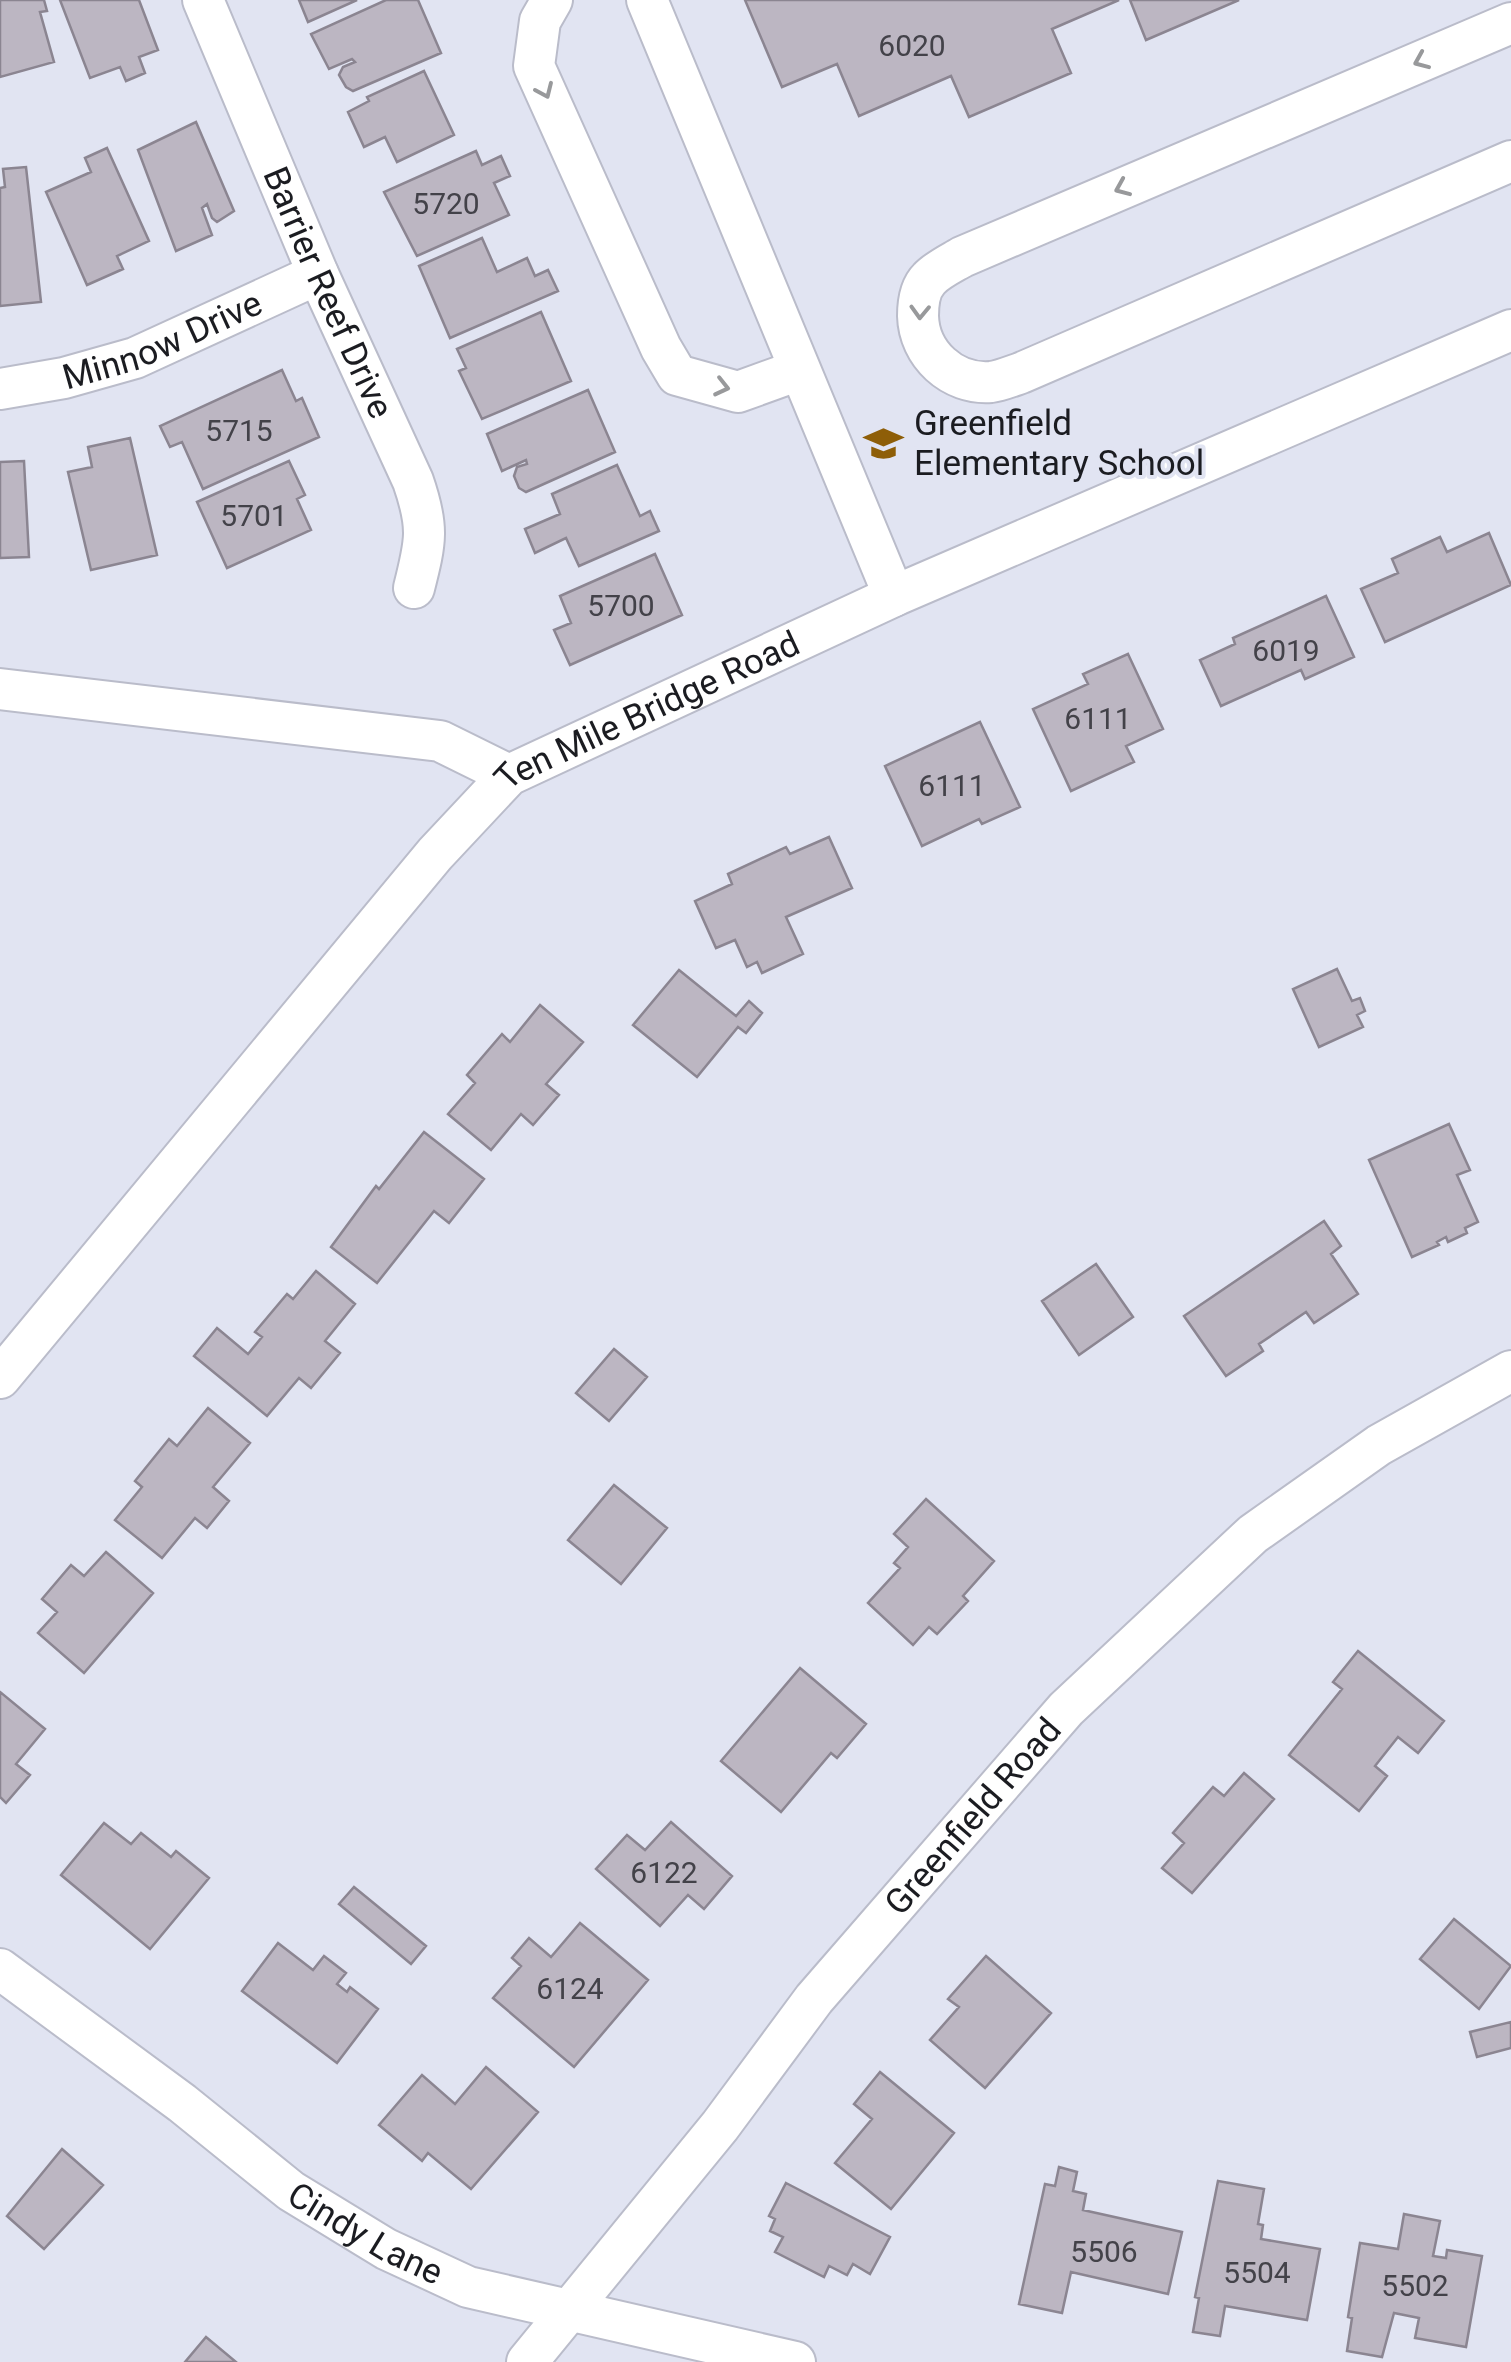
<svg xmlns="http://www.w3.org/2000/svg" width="1511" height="2362" font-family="Roboto,sans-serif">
<rect width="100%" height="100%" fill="#e1e4f2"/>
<path fill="#bcb6c2" stroke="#8b8591" stroke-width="2.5" d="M0,0H44L47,11L40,12L54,62L0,77Z
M60,0H139L158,50L139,57L145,73L126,81L120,67L90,78Z
M299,0H357L308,22Z
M386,0H418L441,53L353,91L346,87L339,75L343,67L355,62L352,59L329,69L311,34Z
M745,0H1119L1052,29L1071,73L969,117L951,76L859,116L837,64L782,87Z
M1130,0H1239L1146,40Z
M424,71L454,135L397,162L385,137L364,147L348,112L369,101L367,97Z
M196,122L234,211L217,222L212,218L207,204L202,208L212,235L176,251L138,150Z
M107,148L149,241L117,256L123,269L87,285L46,192L91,172L85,158Z
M476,151L482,165L501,156L510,176L494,183L509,215L417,256L384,192Z
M26,167L41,302L0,306V188L5,187L3,169Z
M482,238L497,272L527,258L535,276L548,270L558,291L450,338L419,266Z
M541,312L571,381L482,419L459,371L466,368L457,349Z
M282,370L296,401L302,398L319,437L203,489L182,442L170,447L160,426Z
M588,390L615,452L526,492L519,488L514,476L517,467L527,464L526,460L502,471L487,434Z
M130,438L157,555L91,570L68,472L92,467L88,447Z
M24,461L29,557L0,558V462Z
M289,461L305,495L297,499L311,530L227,568L197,502Z
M617,465L640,516L650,511L659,531L579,566L566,538L535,553L525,529L560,514L552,494Z
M1489,533L1511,585L1385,642L1361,589L1398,573L1392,559L1440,537L1447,552Z
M655,554L682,615L570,665L554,630L571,623L560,596Z
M1326,596L1354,657L1305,679L1301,670L1221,706L1200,660L1235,644L1233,638Z
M1128,654L1163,729L1126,746L1134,762L1071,791L1033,709L1088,684L1083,674Z
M980,722L1020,807L982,824L979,819L922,846L885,766Z
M829,837L852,888L786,917L803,954L762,973L757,962L747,967L735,940L716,948L695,901L732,884L728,874L786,847L790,854Z
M1337,969L1352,1001L1360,998L1365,1011L1357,1015L1363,1027L1319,1047L1293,989Z
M679,970L736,1016L749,1001L762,1013L746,1033L738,1027L697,1077L633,1025Z
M540,1005L583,1042L546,1084L559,1095L533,1125L521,1114L491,1150L448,1114L475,1083L467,1075L502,1034L510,1042Z
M1449,1124L1470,1170L1457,1175L1478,1222L1465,1228L1467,1233L1448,1242L1446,1237L1437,1242L1439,1245L1412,1257L1369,1160Z
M424,1132L484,1179L449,1223L434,1211L377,1283L331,1247L376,1186L379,1189Z
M1324,1221L1341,1246L1331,1254L1358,1294L1314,1323L1306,1312L1259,1344L1263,1351L1226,1376L1184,1316Z
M1096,1264L1133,1317L1079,1355L1042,1301Z
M316,1271L355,1304L325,1341L340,1353L311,1388L299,1378L267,1416L194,1356L217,1328L248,1354L262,1337L255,1332L287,1294L293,1299Z
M614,1349L647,1377L609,1421L576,1393Z
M208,1408L250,1443L213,1487L229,1501L207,1528L195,1518L162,1558L115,1520L142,1487L135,1481L169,1439L177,1446Z
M614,1485L667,1528L621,1584L568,1540Z
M926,1499L994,1561L963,1596L968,1601L937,1634L929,1627L913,1645L868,1603L900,1568L894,1563L908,1547L894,1534Z
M106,1552L153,1593L84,1673L38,1633L57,1612L42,1599L71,1565L84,1576Z
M1358,1651L1444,1721L1418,1753L1398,1737L1375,1766L1387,1776L1359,1811L1289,1755L1342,1689L1333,1682Z
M800,1668L866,1724L837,1758L831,1753L781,1812L721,1761Z
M0,1692L45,1729L16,1764L30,1775L6,1803L0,1797Z
M1244,1773L1274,1799L1192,1893L1162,1868L1184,1843L1173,1833L1213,1787L1224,1796Z
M671,1822L732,1876L704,1909L688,1895L660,1926L596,1869L627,1835L645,1850Z
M104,1823L131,1844L141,1833L171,1857L176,1851L209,1878L150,1949L61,1875Z
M354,1887L426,1946L411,1964L339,1904Z
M1454,1919L1511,1966L1479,2009L1420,1959Z
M580,1923L648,1980L574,2067L493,1998L521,1966L512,1958L529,1938L551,1957Z
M278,1943L313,1970L324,1956L346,1973L337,1984L347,1992L350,1987L378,2009L337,2063L242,1991Z
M986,1956L1051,2013L985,2088L930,2040L959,2007L948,1999Z
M1511,2022V2048L1477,2057L1470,2032Z
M486,2067L538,2112L471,2189L428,2153L422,2161L379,2125L422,2075L455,2104Z
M880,2072L954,2133L891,2209L835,2163L872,2119L854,2104Z
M62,2149L103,2185L44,2249L7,2216Z
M1059,2167L1077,2172L1073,2191L1086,2194L1083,2210L1182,2232L1168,2294L1071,2272L1062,2313L1019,2304L1045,2184L1055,2186Z
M1218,2181L1264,2189L1258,2224L1263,2225L1261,2239L1320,2249L1307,2320L1225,2306L1220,2336L1193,2332L1199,2298L1195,2297Z
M786,2183L890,2237L870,2274L853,2264L847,2275L829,2266L824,2277L775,2252L783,2237L770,2231L775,2219L769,2216Z
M1404,2214L1440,2221L1433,2256L1446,2258L1447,2250L1482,2256L1466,2347L1415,2338L1419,2318L1394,2313L1382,2357L1347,2351L1352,2318L1348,2317L1360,2243L1398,2249Z
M206,2337L236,2362H185Z"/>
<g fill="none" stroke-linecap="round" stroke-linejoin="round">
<defs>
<g id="minor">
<path id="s1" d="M203,0L318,274L413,481C429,527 426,541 414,588"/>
<path d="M552,0L540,21L534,66L661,348L677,375L738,392L799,370"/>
<path d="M647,0L894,596"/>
<path d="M1511,23L962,257C952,263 937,270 929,279C920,288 918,303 918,316C919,354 952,385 991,382C1000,381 1012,376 1021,373L1511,161"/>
<path id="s2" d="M0,389L64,378L135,358L318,274"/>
<path d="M0,689L440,741L509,775"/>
<path id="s3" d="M0,1378L435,854L509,775L894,596L1511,330"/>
<path id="s4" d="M0,1969L182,2103L291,2191L386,2249L468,2287L795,2362"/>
<path id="s5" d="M527,2362L720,2126L814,1999L1066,1709L1253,1534L1379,1445L1511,1371"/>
</g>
</defs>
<use href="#minor" stroke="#babcca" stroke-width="44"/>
<use href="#minor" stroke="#fff" stroke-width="40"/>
</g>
<defs><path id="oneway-chevron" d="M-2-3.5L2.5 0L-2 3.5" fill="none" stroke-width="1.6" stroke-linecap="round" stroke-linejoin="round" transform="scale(2.5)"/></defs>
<g stroke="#98999b">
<use href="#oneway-chevron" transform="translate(1421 61) rotate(157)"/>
<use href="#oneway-chevron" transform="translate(545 91) rotate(66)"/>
<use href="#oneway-chevron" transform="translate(1122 188) rotate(157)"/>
<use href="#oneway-chevron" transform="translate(920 312) rotate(92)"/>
<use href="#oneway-chevron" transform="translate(722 387) rotate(13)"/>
</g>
<defs>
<symbol id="school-bare" viewBox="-9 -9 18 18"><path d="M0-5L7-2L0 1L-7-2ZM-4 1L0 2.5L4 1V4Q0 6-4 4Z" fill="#8e5e08" stroke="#e1e4f2" stroke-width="2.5" paint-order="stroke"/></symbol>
</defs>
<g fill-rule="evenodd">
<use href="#school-bare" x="856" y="416" width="55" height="55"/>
</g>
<g text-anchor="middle" stroke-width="8" stroke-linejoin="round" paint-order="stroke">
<g font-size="30" fill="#434249">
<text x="912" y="56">6020</text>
<text x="446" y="214">5720</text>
<text x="239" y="441">5715</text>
<text x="254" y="526">5701</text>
<text x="621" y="616">5700</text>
<text x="1286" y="661">6019</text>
<text x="1098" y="729">6111</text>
<text x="952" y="796">6111</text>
<text x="664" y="1883">6122</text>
<text x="570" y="1999">6124</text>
<text x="1104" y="2262">5506</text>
<text x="1257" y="2283">5504</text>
<text x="1415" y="2296">5502</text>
</g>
<g font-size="35" fill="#1b1c21" stroke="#e1e4f2">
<text dy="12" stroke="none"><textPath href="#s1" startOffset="318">Barrier Reef Drive</textPath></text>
<text dy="12" stroke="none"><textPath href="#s2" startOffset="170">Minnow Drive</textPath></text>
<text dy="12" stroke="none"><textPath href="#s3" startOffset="942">Ten Mile Bridge Road</textPath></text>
<text dy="12" stroke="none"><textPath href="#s5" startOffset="705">Greenfield Road</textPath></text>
<text dy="12" stroke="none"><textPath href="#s4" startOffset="452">Cindy Lane</textPath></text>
</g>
<g font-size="35" fill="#1b1c21" stroke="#e1e4f2" text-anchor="start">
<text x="914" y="435">Greenfield<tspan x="914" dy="40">Elementary School</tspan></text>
</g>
</g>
</svg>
